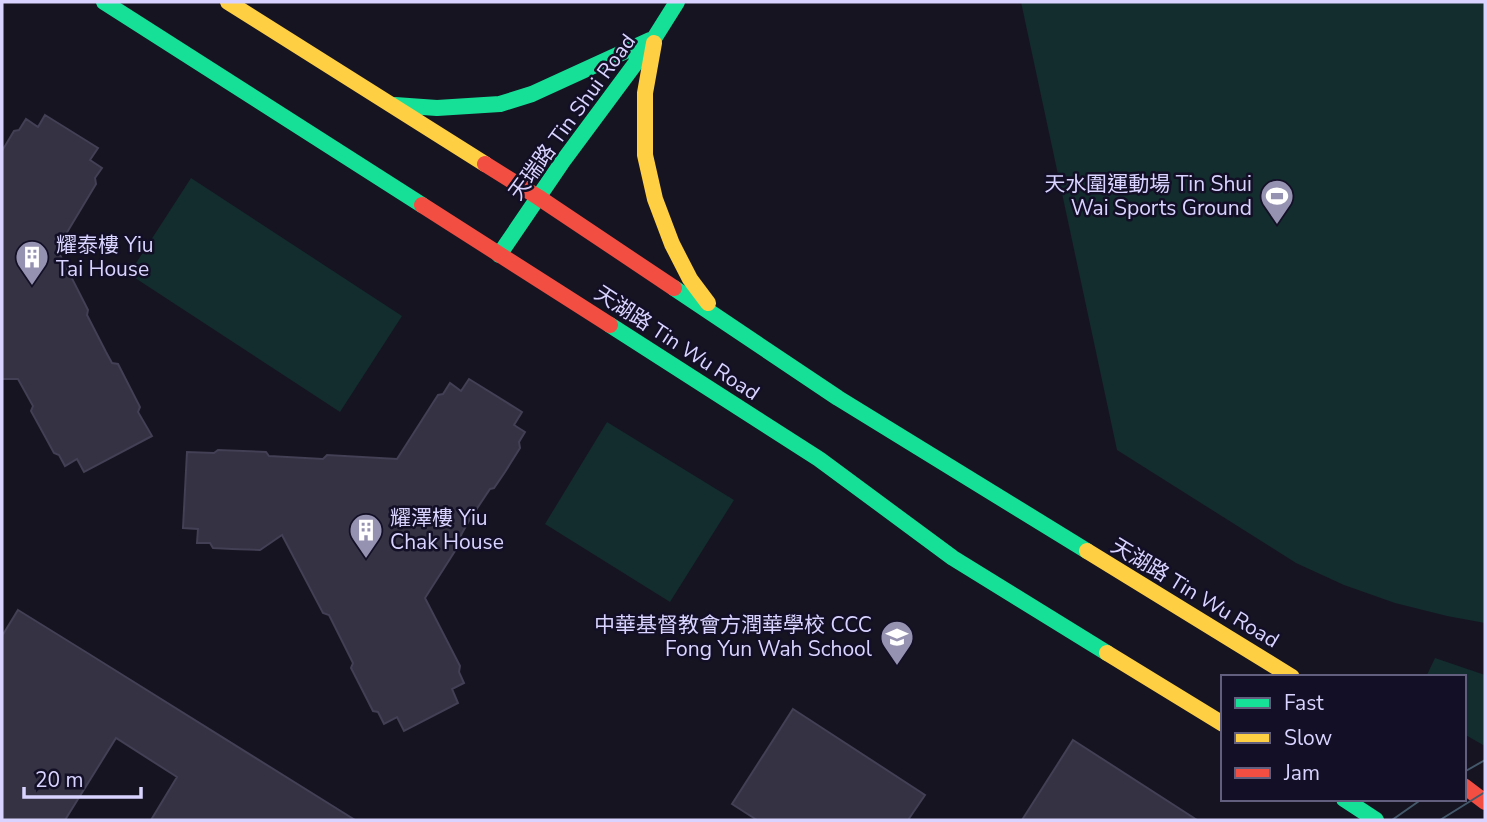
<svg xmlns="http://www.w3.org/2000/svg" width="1487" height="822" font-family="'Nunito Sans','Noto Sans TC',sans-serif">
<rect width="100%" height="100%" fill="#161421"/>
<path fill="#132c2d" d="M1021,2H1485V623L1447,616L1395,603L1344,585L1296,563L1117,450Z
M191,178L402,316L340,412L129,274Z
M607,422L734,500L670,602L545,524Z
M1435,658L1485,675V744L1483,745L1464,734V677H1426Z"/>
<path fill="#343243" stroke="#433f54" stroke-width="2" d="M45,115L98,148L90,160L102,168L95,178L96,184L57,249L88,310L87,315L106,352L112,363L118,364L140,407L138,412L152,436L84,472L77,459L65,466L59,455L54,453L31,411L33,406L18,379H2V151L14,131L19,130L26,119L38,127Z
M469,379L522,412L514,425L525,432L519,442L520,448L505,472L494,488L490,489L470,519L461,535L462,540L425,598L460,666L459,672L464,683L452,689L458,703L404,731L397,717L384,724L378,712L373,711L351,668L353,663L329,615L323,613L282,535L260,550L232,549L213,548L210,543H197L198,529L183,528L187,452L214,453L218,450L266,452L269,456L323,459L327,455L397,459L438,395L443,394L450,383L461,391Z
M18,610L89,654L355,820H151L177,777L116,738L65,820H2V636Z
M793,709L925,795L908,820H757L732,804Z
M1073,740L1197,820H1022Z"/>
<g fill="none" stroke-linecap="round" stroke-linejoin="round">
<path stroke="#16e098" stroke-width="16" d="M104,2L422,205
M395,105L437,108L500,104L532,94L650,40
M499,255L563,161L655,37L677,2
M674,288L838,398L1087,551
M610,325L819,459L953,558L1107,653
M1344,799L1376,820"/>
<path stroke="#ffcf43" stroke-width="16" d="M228,2L485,164
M654,43L645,93V155L655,199L672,244L690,279L708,303
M1087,551L1292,677
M1107,653L1223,724"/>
<path stroke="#f24e42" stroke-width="16" d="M485,164L538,197L674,288
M422,205L610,325
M1464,786L1485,802"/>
<path stroke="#43596b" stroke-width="2" d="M1464,772L1485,760
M1392,820L1422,799
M1440,820L1485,792"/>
</g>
<defs>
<symbol id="stadium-pin" viewBox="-11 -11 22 30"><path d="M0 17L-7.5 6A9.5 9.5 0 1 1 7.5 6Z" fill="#9591b1" stroke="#130f26"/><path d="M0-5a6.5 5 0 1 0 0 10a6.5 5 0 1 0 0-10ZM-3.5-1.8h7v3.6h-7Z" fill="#fff"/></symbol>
<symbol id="building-pin" viewBox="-11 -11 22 30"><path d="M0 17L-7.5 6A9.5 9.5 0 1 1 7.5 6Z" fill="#9591b1" stroke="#130f26"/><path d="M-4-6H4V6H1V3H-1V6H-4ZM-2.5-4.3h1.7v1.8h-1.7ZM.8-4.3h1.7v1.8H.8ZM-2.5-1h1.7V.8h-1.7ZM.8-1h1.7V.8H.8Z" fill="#fff"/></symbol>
<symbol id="school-pin" viewBox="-11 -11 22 30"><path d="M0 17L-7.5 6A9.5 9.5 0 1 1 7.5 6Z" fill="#9591b1" stroke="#130f26"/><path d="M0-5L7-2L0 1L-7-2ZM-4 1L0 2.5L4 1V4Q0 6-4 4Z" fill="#fff"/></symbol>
</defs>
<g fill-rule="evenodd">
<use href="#stadium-pin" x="1258" y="177" width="38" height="52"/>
<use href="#building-pin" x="13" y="238" width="38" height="52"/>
<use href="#building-pin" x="347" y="511" width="38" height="52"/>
<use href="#school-pin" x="878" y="618" width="38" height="52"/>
</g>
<g text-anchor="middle" stroke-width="5" stroke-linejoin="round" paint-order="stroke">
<g font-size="21" fill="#d9d4ff" stroke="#130f26">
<text transform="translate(572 117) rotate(-54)" y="7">天瑞路 Tin Shui Road</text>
<text transform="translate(677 343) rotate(33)" y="7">天湖路 Tin Wu Road</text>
<text transform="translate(1195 593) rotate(31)" y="7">天湖路 Tin Wu Road</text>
</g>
<g font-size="21" fill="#d9d4ff" stroke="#130f26" text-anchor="end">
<text x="1252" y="191">天水圍運動場 Tin Shui<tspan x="1252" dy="24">Wai Sports Ground</tspan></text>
<text x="56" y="252" text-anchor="start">耀泰樓 Yiu<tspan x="56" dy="24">Tai House</tspan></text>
<text x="390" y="525" text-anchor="start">耀澤樓 Yiu<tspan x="390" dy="24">Chak House</tspan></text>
<text x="872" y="632">中華基督教會方潤華學校 CCC<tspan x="872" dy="24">Fong Yun Wah School</tspan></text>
</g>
</g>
<rect width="1487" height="822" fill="none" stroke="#d9d4ff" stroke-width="7"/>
<rect x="1221" y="675" width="245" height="126" fill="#130f26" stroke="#625e7d" stroke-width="2"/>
<rect x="1235" y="698" width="35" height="10" fill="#16e098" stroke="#625e7d" stroke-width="2"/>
<text x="1284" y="710" font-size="21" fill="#d9d4ff">Fast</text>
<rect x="1235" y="733" width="35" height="10" fill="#ffcf43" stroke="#625e7d" stroke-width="2"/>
<text x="1284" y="745" font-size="21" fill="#d9d4ff">Slow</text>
<rect x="1235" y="768" width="35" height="10" fill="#f24e42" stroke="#625e7d" stroke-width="2"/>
<text x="1284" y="780" font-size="21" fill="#d9d4ff">Jam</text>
<path d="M24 787v10h117v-10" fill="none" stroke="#d9d4ff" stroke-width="3.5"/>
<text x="35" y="787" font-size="21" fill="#d9d4ff" stroke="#130f26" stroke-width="5" paint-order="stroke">20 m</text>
</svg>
